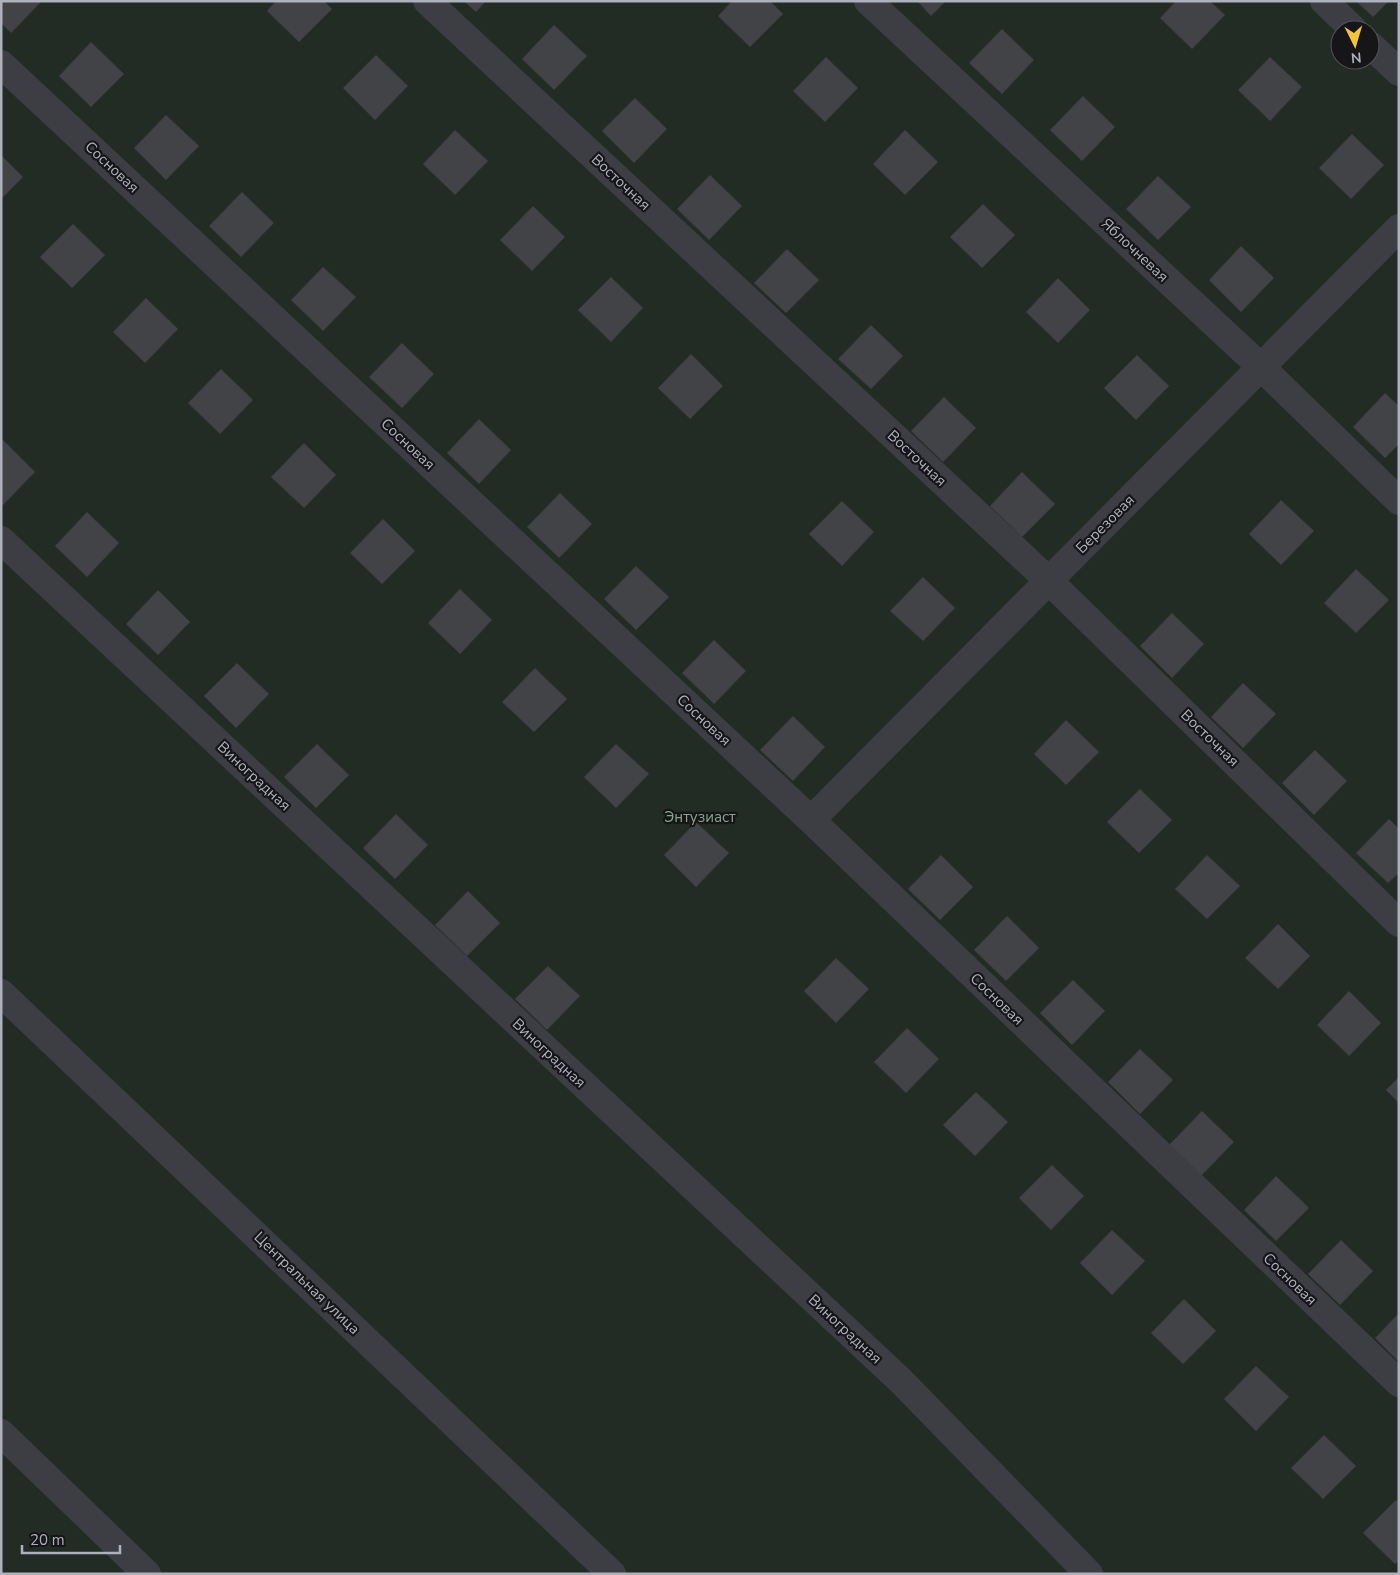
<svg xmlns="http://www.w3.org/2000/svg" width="1400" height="1575" font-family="'Nunito Sans',sans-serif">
<rect width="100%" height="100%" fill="#1b1b1d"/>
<path fill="#222b24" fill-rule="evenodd" d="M1,1H1399V1574H1ZM1340,30H1370V60H1340Z"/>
<path fill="#424347" stroke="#353539" d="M1,1H42L11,33L1,23Z
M276,1H324L332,9L299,42L267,11Z
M464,1H486L476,12Z
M732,1H770L783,14L750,47L718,16Z
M917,1H946L931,16Z
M1176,1H1210L1225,15L1192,49L1160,18Z
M1356,1H1389L1373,17Z
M554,25L587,56L554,90L522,59Z
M1002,29L1034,60L1002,94L969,63Z
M91,42L124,74L91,107L59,76Z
M376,55L408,86L375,120L343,88Z
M826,57L858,88L825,122L793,91Z
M1270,57L1302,87L1270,121L1238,90Z
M1083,96L1115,127L1082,161L1050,130Z
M635,98L667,129L634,163L602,131Z
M166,115L199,146L166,180L134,148Z
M455,130L488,161L455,195L423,164Z
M905,130L938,162L905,195L873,164Z
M1352,134L1384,165L1351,199L1319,168Z
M1,155L23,177L1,199Z
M710,175L742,206L709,240L677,209Z
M1158,176L1191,207L1158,240L1126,209Z
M242,192L274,223L241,257L209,226Z
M983,204L1015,235L982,268L950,237Z
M533,206L565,237L532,271L500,240Z
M73,224L105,255L72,288L40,257Z
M1241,246L1274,278L1241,312L1209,280Z
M787,249L819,280L786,313L754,283Z
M323,267L356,297L323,331L291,300Z
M611,277L643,308L611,342L578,310Z
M1058,278L1090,310L1058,343L1026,312Z
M146,298L178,329L145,363L113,332Z
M871,325L903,356L871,389L838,359Z
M402,343L434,374L402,408L369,377Z
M691,354L723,386L690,419L658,388Z
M1137,355L1169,386L1136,420L1104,388Z
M221,369L253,400L220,434L188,403Z
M1385,393L1399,406V444L1385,458L1353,427Z
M944,397L976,428L943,462L911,431Z
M479,419L511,450L479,484L447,453Z
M3,440L35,472L3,505L1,504V442Z
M304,443L336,475L304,508L271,477Z
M1022,472L1055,504L1022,537L990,506Z
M560,493L592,524L559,558L527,527Z
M1281,500L1314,531L1281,565L1249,534Z
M842,501L874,532L842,566L809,534Z
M87,512L119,543L87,577L55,546Z
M383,519L415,551L382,584L350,553Z
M636,566L669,597L636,630L604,599Z
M1356,569L1389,600L1356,633L1324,603Z
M923,577L955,608L923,641L890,611Z
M460,589L492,620L460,654L428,623Z
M158,590L190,622L158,655L126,624Z
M1172,613L1204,644L1172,678L1140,646Z
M714,640L746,671L714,704L682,673Z
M237,663L269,694L236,728L204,696Z
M535,668L567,699L534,732L502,702Z
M1243,683L1276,714L1243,748L1211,717Z
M793,716L825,747L793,781L760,750Z
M1066,720L1099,752L1066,785L1034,754Z
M317,744L349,775L316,808L284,777Z
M616,744L649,774L616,808L584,777Z
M1315,750L1347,781L1314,815L1282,783Z
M1140,789L1172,820L1139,853L1107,822Z
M396,814L428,845L395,879L363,848Z
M1389,819L1399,829V873L1388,883L1356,853Z
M696,822L729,853L696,887L664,855Z
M941,855L973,887L940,920L908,889Z
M1207,855L1240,886L1207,919L1175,889Z
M468,891L500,923L467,956L435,925Z
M1007,916L1039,948L1006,981L974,950Z
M1278,924L1310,956L1278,989L1245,958Z
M836,958L869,989L836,1023L804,991Z
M548,966L580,996L547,1030L515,999Z
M1073,980L1105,1011L1072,1045L1040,1013Z
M1349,991L1381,1023L1349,1056L1317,1025Z
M907,1028L939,1059L906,1093L874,1062Z
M1140,1049L1173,1080L1140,1114L1108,1082Z
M1399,1077V1103L1386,1090Z
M976,1092L1008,1122L975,1156L943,1125Z
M1202,1111L1234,1142L1201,1176L1169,1145Z
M1052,1165L1084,1196L1051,1230L1019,1198Z
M1276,1176L1309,1208L1276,1241L1244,1210Z
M1112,1230L1145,1261L1112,1295L1080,1263Z
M1341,1240L1373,1271L1340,1305L1308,1274Z
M1184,1299L1216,1331L1183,1364L1151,1333Z
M1399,1313V1362L1375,1338Z
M1256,1366L1289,1397L1256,1431L1224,1399Z
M1324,1435L1356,1466L1323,1499L1291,1468Z
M1396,1500L1399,1502V1560L1395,1564L1363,1533Z"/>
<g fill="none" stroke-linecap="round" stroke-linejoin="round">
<path stroke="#3d3e44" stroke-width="28" d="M427,1L1049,581L1399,923
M868,1L1261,367L1399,501
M1324,1L1354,30
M1370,45L1399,72
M1,64L811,820L1399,1383
M1,540L901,1381L1089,1574
M811,820L1399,228
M1,993L612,1574
M1,1433L147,1574"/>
</g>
<g text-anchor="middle" stroke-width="4.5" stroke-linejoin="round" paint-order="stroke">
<g font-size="15" fill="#adb1bc" stroke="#161518">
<text transform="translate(112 167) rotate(43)" y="5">Сосновая</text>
<text transform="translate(621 182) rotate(43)" y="5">Восточная</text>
<text transform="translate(1135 250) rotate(43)" y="5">Яблочневая</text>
<text transform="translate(408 444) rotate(43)" y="5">Сосновая</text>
<text transform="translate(917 458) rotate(43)" y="5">Восточная</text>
<text transform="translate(1105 524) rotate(-45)" y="5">Березовая</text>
<text transform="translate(704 720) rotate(43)" y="5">Сосновая</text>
<text transform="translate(1210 738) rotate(44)" y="5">Восточная</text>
<text transform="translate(254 776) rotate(43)" y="5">Виноградная</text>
<text transform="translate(997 999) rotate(44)" y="5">Сосновая</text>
<text transform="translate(549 1053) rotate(43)" y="5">Виноградная</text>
<text transform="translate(1290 1279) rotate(44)" y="5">Сосновая</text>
<text transform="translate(307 1283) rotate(44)" y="5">Центральная улица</text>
<text transform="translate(845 1329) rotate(43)" y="5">Виноградная</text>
</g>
<g font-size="15" fill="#84a789" stroke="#161518">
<text x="700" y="822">Энтузиаст</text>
</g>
</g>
<rect width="1400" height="1575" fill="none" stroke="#adb1bc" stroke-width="5"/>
<g transform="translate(1355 45) rotate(175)"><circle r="24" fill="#161518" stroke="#52535a"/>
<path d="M0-4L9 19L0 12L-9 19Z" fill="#f4c43c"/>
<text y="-8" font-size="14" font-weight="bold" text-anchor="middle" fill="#adb1bc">N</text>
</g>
<path d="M22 1545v8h98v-8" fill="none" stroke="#adb1bc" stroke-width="2.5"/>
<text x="30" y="1545" font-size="15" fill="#adb1bc" stroke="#161518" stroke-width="4" paint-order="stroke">20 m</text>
</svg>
